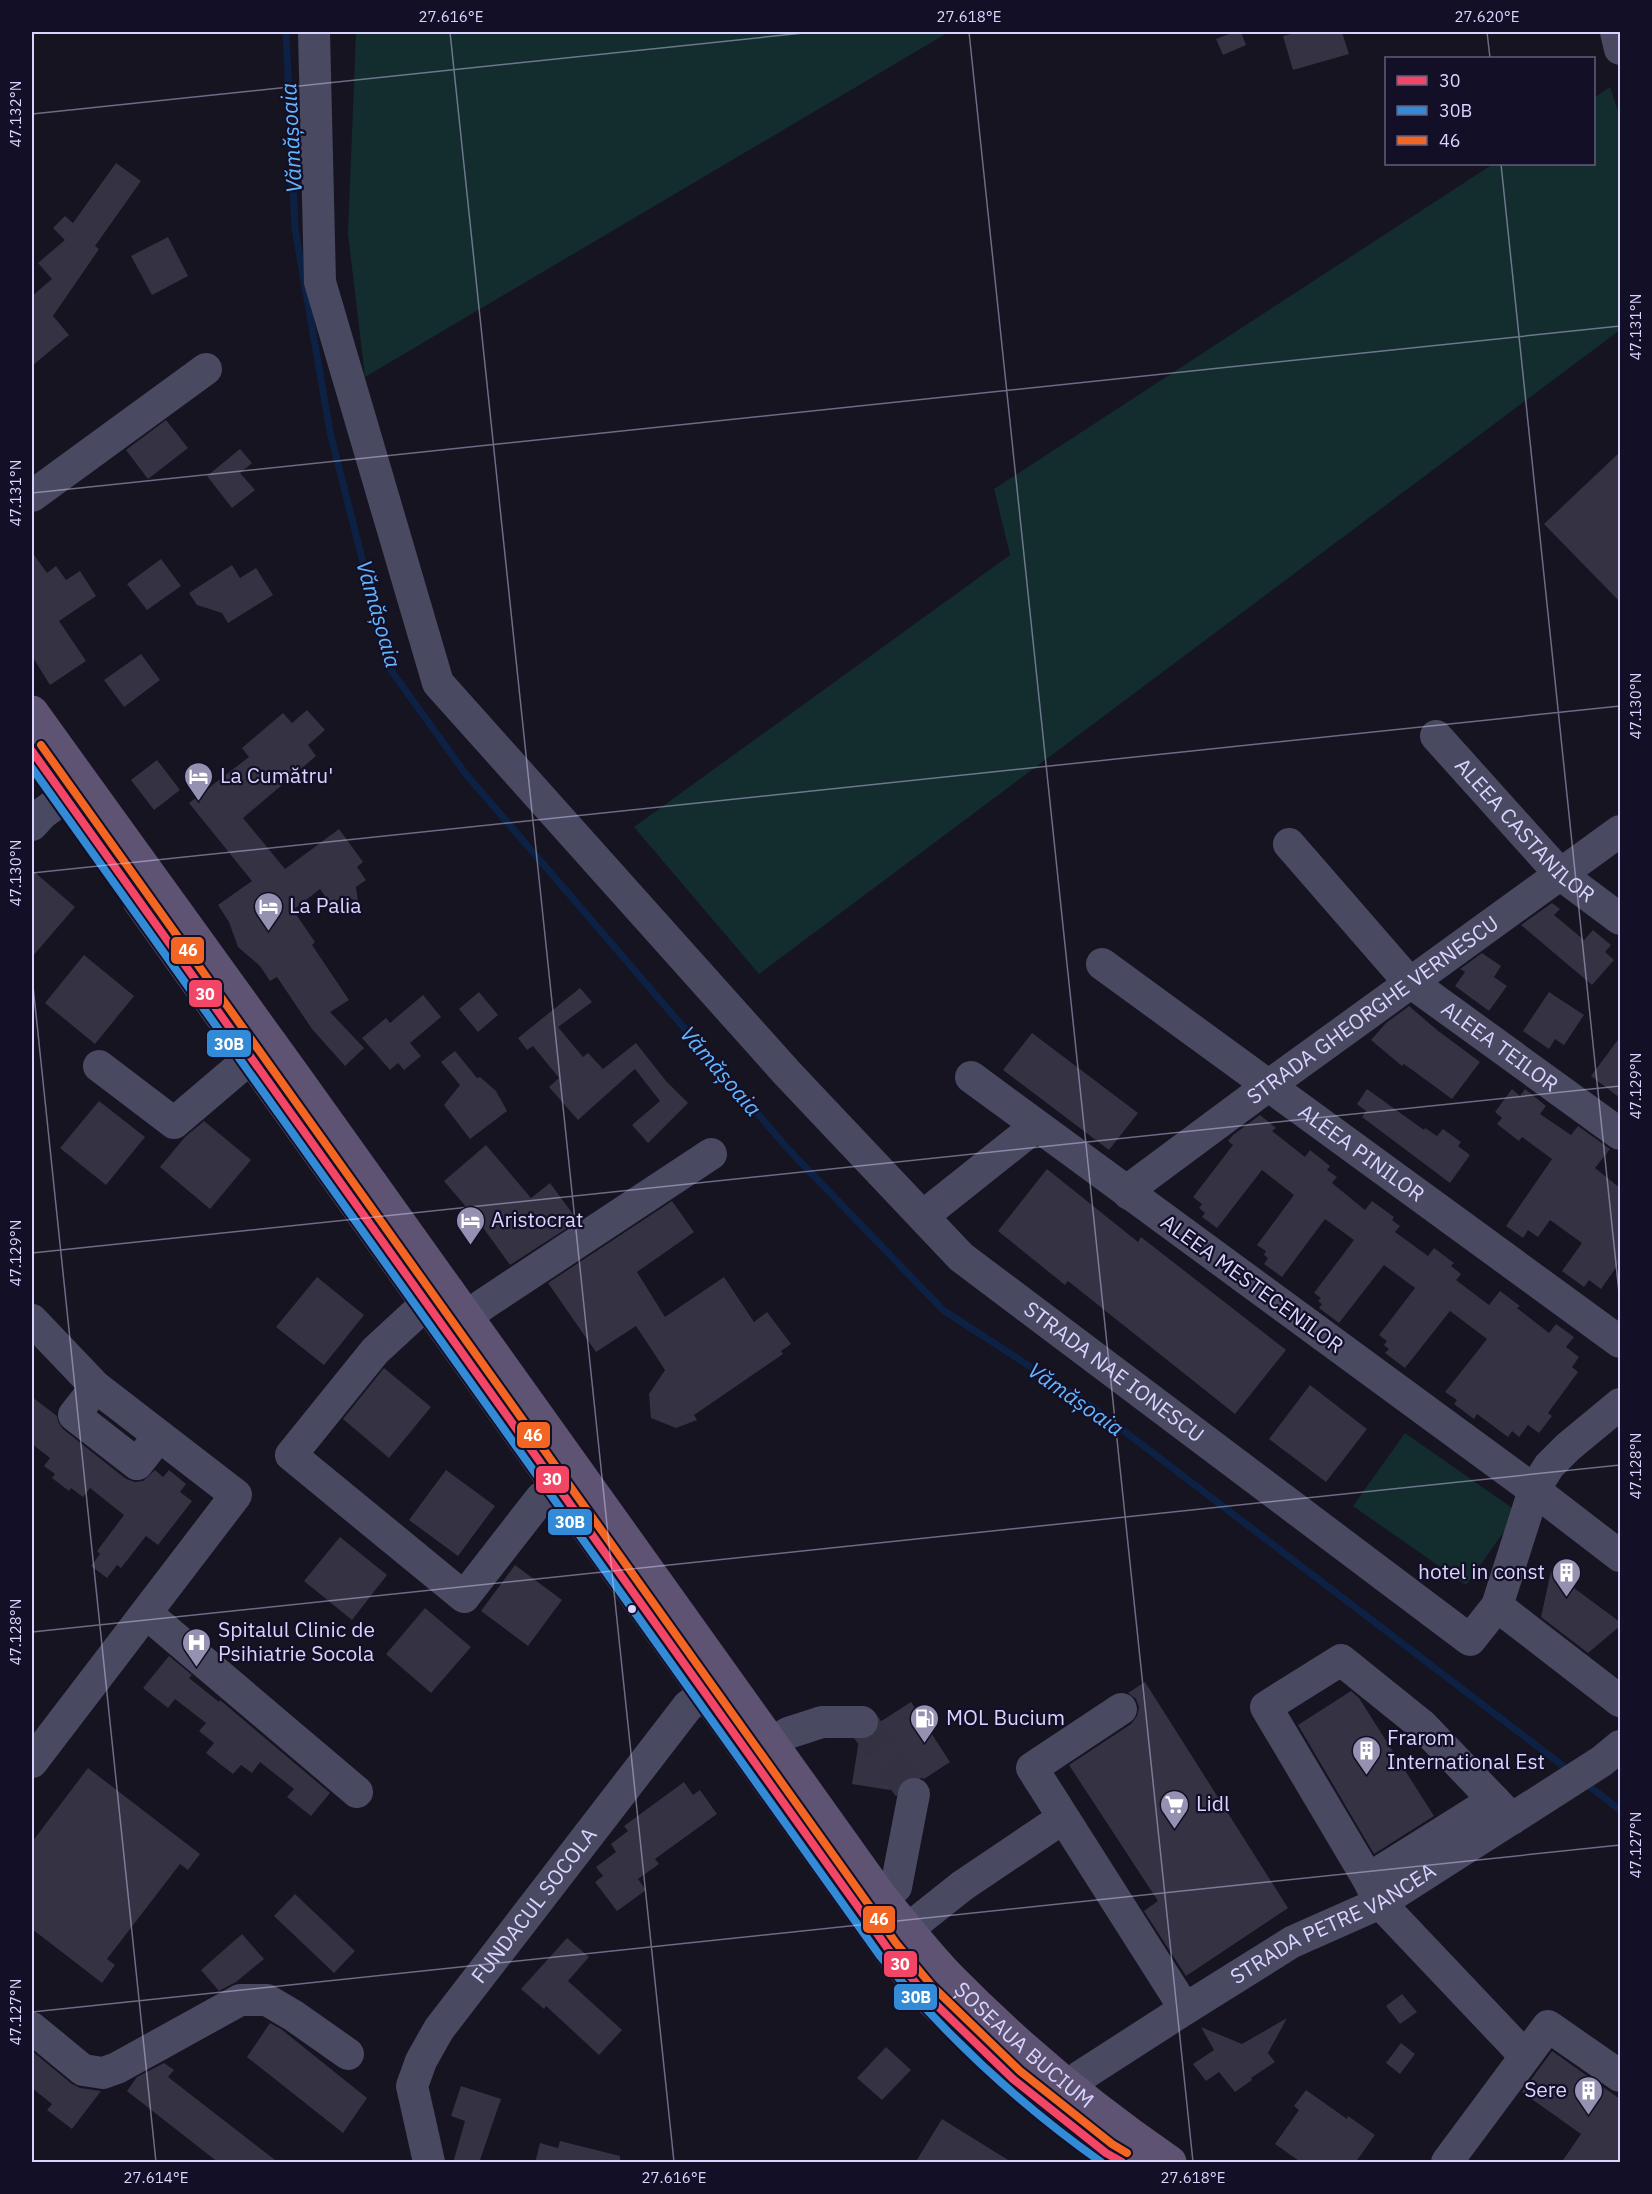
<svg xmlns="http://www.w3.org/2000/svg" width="1652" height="2194" font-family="'IBM Plex Sans',sans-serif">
<rect width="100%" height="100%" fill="#161421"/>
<path fill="#132c2d" d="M356,32H949L365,377L348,234Z
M1610,87L1620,117V330L759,974L634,827L1010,555L994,489L1493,164H1594V98Z
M1405,1433L1518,1512L1466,1585L1353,1506Z"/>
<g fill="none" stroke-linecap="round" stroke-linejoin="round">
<path stroke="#0d2144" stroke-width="7" d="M286,32L295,228L330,432L390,669L465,773L789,1150L943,1310L1094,1408L1571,1772
M1584,1782L1620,1810"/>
</g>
<path fill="#343243" d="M1234,32H1241L1246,45L1223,55L1216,39Z
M1299,32H1342L1349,54L1293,70L1283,36Z
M116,163L141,181L95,246L99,249L53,316L69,335L32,366V296L52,279L38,263L65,240L53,228L65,216L73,223Z
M168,237L188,276L152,295L131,256Z
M166,420L188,448L148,479L126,450Z
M240,449L252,463L240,473L255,490L232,508L207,476Z
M1620,452V602L1544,524Z
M32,552L47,573L56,566L66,580L80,571L96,596L59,621L86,661L50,685L32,656Z
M161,559L181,586L147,610L127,584Z
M232,565L240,578L256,568L273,595L228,623L222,613L197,605L189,593Z
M141,654L160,680L124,707L104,680Z
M307,710L325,730L308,745L316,756L243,818L285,869L339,829L363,862L357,867L366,880L356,887L358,901L343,896L331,905L320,889L293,910L315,942L312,945L349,1000L330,1012L364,1048L345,1066L312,1029L277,977L270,981L260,966L238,947L229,922L218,905L252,881L189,803L249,757L242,748L283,713L292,723Z
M157,760L180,790L154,810L131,780Z
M32,870L75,907L32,957Z
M1552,903L1560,909L1554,915L1584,940L1593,930L1611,945L1605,952L1614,960L1592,985L1521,925Z
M1482,953L1501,966L1494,977L1507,986L1489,1011L1455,986L1465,972L1460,969Z
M84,955L134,996L95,1044L45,1003Z
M580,988L592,1002L558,1027L583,1057L588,1053L603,1069L636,1043L666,1081L688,1103L648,1143L632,1125L660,1101L635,1069L578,1120L549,1087L559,1078L533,1046L527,1050L518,1038Z
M479,992L498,1015L478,1032L459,1009Z
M1549,992L1584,1015L1564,1045L1555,1039L1549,1049L1523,1031Z
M423,995L441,1017L410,1043L421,1056L404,1070L398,1063L390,1070L362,1038L386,1018L390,1023Z
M1409,1006L1437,1030L1480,1062L1452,1099L1404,1064L1402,1066L1371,1040L1386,1023Z
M1032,1033L1138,1113L1109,1150L1003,1070Z
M1620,1037V1098L1591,1076Z
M455,1051L477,1078L480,1077L496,1091L507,1111L470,1139L444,1105L460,1085L441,1062Z
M1367,1089L1424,1130L1425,1128L1437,1136L1443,1129L1461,1142L1458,1146L1470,1155L1450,1183L1362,1117L1366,1111L1357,1104Z
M1512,1089L1520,1096L1525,1089L1546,1106L1540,1114L1571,1135L1578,1126L1610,1149L1595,1168L1620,1188V1262L1601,1289L1589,1280L1584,1287L1562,1271L1582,1243L1550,1220L1538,1237L1528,1230L1523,1238L1506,1226L1552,1159L1522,1137L1519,1141L1497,1124L1502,1118L1495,1112Z
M99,1101L145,1137L106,1185L60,1148Z
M1260,1115L1276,1128L1272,1131L1305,1157L1310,1150L1330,1166L1327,1170L1337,1177L1332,1183L1365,1210L1372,1201L1394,1217L1392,1220L1400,1226L1395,1232L1428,1256L1434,1248L1454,1263L1451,1266L1461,1274L1456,1280L1489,1305L1500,1291L1520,1306L1517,1308L1549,1333L1556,1324L1574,1337L1566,1347L1579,1357L1572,1367L1578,1372L1548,1413L1552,1416L1539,1433L1528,1425L1519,1437L1512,1431L1508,1437L1477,1414L1474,1419L1454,1404L1457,1400L1445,1392L1487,1339L1450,1311L1405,1368L1385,1353L1389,1349L1384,1345L1387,1341L1379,1335L1415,1288L1384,1265L1339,1323L1319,1308L1322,1304L1318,1301L1321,1298L1314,1293L1354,1240L1325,1219L1282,1277L1264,1264L1268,1258L1264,1255L1266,1251L1257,1245L1294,1195L1262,1170L1217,1228L1202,1217L1205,1213L1199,1208L1202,1204L1193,1197L1233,1145L1228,1141L1233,1135Z
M204,1121L251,1160L210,1209L160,1167L185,1137Z
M486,1145L531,1198L550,1183L578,1221L510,1265L479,1222L444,1181Z
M1047,1169L1138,1242L1141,1237L1286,1350L1235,1414L1068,1281L1065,1285L998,1231Z
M672,1201L694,1232L637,1272L665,1317L724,1277L754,1322L767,1312L791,1344L781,1351L783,1354L694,1415L697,1420L676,1428L651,1418L649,1394L665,1370L636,1326L596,1352L548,1283Z
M317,1277L364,1315L324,1365L276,1327Z
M384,1368L431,1407L389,1458L343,1419Z
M1310,1385L1367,1429L1326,1482L1269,1439Z
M32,1397L57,1416L58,1422L63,1429L126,1479L135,1482L143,1481L155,1470L163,1477L169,1470L186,1484L180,1492L192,1501L158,1545L146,1536L121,1568L117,1565L107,1578L91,1566L100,1554L97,1551L124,1515L90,1488L83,1497L71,1488L69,1491L52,1478L55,1474L44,1466L50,1458L32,1444Z
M446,1470L495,1506L458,1556L409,1520Z
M340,1537L387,1575L352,1620L304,1581Z
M515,1565L562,1600L528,1646L481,1611Z
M1551,1571L1620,1622V1626L1588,1653L1541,1617Z
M425,1608L471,1647L431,1693L386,1654Z
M169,1656L192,1675L189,1678L219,1702L220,1700L330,1793L311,1816L287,1797L294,1789L260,1762L252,1773L241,1765L233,1774L206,1753L214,1743L199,1731L206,1723L175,1699L168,1708L143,1688Z
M1145,1682L1288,1908L1186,1976L1144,1911L1158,1901L1069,1765L1131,1724L1137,1716L1139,1707L1136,1699L1128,1693Z
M1351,1691L1359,1698L1434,1816L1374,1854L1298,1725Z
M911,1702L950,1762L924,1779L917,1776L908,1777L900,1783L896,1791L852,1784L859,1740L871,1737L878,1730L880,1722Z
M88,1768L200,1854L188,1870L180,1864L107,1959L115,1965L102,1983L32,1929V1842Z
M684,1782L693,1795L700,1790L717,1814L655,1859L659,1864L638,1879L646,1890L617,1911L595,1882L603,1876L596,1867L616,1852L611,1844L628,1831L624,1826Z
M295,1894L355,1951L334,1973L274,1916Z
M242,1934L264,1959L236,1982L219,1991L201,1970Z
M567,1938L589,1957L568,1981L622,2030L599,2055L546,2006L544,2009L521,1989Z
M1402,1994L1417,2012L1400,2024L1386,2006Z
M1287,2018L1268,2053L1275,2062L1251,2078L1252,2080L1235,2092L1219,2072L1206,2081L1193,2064L1214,2050L1201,2027L1242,2044Z
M270,2023L281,2029L367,2098L343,2133L247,2057Z
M1401,2043L1415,2054L1400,2074L1386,2063Z
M886,2047L911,2070L882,2100L857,2078Z
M32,2051L72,2084L80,2088L101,2091L72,2129L47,2110L52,2104L32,2088Z
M1552,2051L1620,2099V2163H1561L1581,2134L1522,2092Z
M164,2063L174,2070L168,2077L279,2163H219L127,2091L137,2077Z
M461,2086L501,2099L479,2163H453L465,2121L451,2116Z
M1306,2090L1347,2119L1348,2116L1375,2135L1355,2163H1302L1275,2144L1299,2110L1294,2106Z
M942,2119L1013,2163H915Z
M560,2141L620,2156V2163H535L540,2143L558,2148Z"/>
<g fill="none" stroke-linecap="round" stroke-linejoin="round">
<path stroke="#333142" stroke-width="32" stroke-dasharray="32 16" stroke-linecap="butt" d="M862,1722L914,1794"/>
<g stroke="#4a4962" stroke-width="32">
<path id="s1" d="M314,32L320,282L438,683L787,1073L961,1257L1470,1640L1497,1606L1534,1490L971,1077"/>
<path d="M1616,32L1620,49"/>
<path d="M32,496L206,369"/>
<path id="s2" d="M1436,736L1561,875L1620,919"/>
<path d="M32,825L43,813L83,784"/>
<path id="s3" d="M1289,844L1402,974L1420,989L1620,1134"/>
<path id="s4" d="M1102,964L1620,1342"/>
<path d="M99,1066L174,1123L241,1066L272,1044"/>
<path id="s5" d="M1129,1194L1136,1184L1268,1086L1620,831"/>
<path d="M923,1216L1036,1126"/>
<path d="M449,1291L414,1315L375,1351L291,1455L464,1597L541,1498L577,1471"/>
<path d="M32,1320L96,1387L236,1495L32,1762"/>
<path d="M448,1331L484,1304L711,1154"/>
<path d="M96,1387L74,1415L137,1464L159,1436"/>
<path d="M1620,1404L1568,1447L1549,1466L1534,1490L1620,1556"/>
<path d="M1497,1606L1620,1701"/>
<path d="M146,1613L357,1792"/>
<path d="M1121,1709L1032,1768L1185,2009"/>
<path d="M752,1758L788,1733L822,1722H862"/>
<path d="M1512,1819L1423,1726L1341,1660L1266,1707L1368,1879L1380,1903L1525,2056"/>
<path d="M1368,1879L1494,1800"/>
<path d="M882,1898L896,1887L914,1794"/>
<path d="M908,1929L962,1886L1063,1818"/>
<path d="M32,2028L83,2070L103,2073L117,2068L240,2000H267L294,2016L348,2054"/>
<path id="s6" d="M1054,2107L1081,2076L1185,2009L1292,1942L1380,1903L1602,1761L1620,1746"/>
<path id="s7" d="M429,2162L412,2086L421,2061L439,2029L688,1706L725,1679"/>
<path d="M1447,2162L1548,2026L1620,2076"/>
</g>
<g stroke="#5e5373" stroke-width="33">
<path id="s8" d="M32,712L296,1078L882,1898C904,1925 926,1953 950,1978C1017,2046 1091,2108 1170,2162"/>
<path d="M139,901L888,1949L924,1993L1013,2079L1106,2153L1122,2162"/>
</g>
<defs>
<path id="bus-1" d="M32,751L888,1949L924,1993L1013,2079L1106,2153L1122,2162"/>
<path id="bus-2" d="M32,768L880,1956C944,2034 1019,2104 1101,2162"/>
<path id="bus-3" d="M41,745L896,1943L932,1986L1020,2071L1112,2144L1127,2153"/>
</defs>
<use href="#bus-1" stroke="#130f26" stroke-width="12"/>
<use href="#bus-2" stroke="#130f26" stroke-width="12"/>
<use href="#bus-3" stroke="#130f26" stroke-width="12"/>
<use href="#bus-1" stroke="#f34667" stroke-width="8"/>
<use href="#bus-2" stroke="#338bd7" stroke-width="8"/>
<use href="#bus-3" stroke="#f26522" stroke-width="8"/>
</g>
<path fill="none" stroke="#d9d4ff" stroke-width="1.5" stroke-opacity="0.45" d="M450,32L674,2162M969,32L1193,2162M1487,32L1490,58M32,114L813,32M1501,164L1620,1302M32,493L1620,326M32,873L1620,706M32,976L156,2162M32,1253L1620,1086M32,1632L1620,1465M32,2012L1620,1845"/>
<defs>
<symbol id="hotel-pin" viewBox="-11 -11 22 30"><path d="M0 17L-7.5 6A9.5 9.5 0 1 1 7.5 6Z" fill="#9591b1" stroke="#130f26"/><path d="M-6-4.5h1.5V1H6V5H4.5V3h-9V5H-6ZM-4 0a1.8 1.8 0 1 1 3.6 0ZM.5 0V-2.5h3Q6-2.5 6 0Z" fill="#fff"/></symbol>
<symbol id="building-pin" viewBox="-11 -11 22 30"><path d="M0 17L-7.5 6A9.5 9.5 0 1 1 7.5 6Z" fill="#9591b1" stroke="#130f26"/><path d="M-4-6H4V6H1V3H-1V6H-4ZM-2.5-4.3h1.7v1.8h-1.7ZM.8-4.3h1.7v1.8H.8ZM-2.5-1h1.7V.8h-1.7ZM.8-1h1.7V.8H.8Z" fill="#fff"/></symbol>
<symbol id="hospital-pin" viewBox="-11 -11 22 30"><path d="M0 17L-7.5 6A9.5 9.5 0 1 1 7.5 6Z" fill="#9591b1" stroke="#130f26"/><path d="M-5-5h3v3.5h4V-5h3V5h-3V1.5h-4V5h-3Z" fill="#fff"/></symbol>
<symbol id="fuel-pin" viewBox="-11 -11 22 30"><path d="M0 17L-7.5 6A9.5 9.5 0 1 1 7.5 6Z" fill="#9591b1" stroke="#130f26"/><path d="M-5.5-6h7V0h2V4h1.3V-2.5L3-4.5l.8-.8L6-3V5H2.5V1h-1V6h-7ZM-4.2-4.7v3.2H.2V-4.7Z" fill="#fff"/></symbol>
<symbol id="supermarket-pin" viewBox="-11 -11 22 30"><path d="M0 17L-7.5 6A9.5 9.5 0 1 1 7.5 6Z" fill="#9591b1" stroke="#130f26"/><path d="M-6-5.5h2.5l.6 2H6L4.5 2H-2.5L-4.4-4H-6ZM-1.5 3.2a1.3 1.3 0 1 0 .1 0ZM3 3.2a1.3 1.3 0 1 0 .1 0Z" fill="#fff"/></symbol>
</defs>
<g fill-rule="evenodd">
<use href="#hotel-pin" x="182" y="760" width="33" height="45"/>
<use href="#hotel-pin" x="252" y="890" width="33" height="45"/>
<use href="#hotel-pin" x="454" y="1204" width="33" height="45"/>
<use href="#building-pin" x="1550" y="1556" width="33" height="45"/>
<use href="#hospital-pin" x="180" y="1626" width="33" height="45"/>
<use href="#fuel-pin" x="908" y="1702" width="33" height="45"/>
<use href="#building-pin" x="1350" y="1734" width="33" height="45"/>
<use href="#supermarket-pin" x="1158" y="1788" width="33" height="45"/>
<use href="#building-pin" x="1572" y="2074" width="33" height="45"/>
</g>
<circle fill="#d9d4ff" stroke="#130f26" stroke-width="2" cx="632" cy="1609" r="5"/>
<g text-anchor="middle" stroke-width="4.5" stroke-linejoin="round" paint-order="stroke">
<g font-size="21" fill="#d9d4ff" stroke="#130f26" text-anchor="start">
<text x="220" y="783">La Cumătru'</text>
<text x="289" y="913">La Palia</text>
<text x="491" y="1227">Aristocrat</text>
<text x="1545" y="1579" text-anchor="end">hotel in const</text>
<text x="218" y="1637">Spitalul Clinic de<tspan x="218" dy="24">Psihiatrie Socola</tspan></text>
<text x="946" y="1725">MOL Bucium</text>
<text x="1387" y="1745">Frarom<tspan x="1387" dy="24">International Est</tspan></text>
<text x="1196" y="1811">Lidl</text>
<text x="1567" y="2097" text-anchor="end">Sere</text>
</g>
<g font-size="21" fill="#d9d4ff" stroke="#130f26">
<text dy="7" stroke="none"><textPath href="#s2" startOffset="130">ALEEA CASTANILOR</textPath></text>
<text dy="7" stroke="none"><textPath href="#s5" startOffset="306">STRADA GHEORGHE VERNESCU</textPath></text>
<text dy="7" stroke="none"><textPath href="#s3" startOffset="294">ALEEA TEILOR</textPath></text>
<text dy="7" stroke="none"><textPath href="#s4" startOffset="321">ALEEA PINILOR</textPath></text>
<text transform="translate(1252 1284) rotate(36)" y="7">ALEEA MESTECENILOR</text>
<text dy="7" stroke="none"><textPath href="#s1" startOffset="1636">STRADA NAE IONESCU</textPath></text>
<text dy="7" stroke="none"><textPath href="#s7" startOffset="297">FUNDACUL SOCOLA</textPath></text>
<text dy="7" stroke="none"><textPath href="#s6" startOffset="336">STRADA PETRE VANCEA</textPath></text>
<text dy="7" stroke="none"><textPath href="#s8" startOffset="1664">ȘOSEAUA BUCIUM</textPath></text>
</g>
<g font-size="22" font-style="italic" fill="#62b6ff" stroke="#130f26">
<text transform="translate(291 138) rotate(-93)" y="8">Vămășoaia</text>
<text transform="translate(379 614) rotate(74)" y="8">Vămășoaia</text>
<text transform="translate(721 1071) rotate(49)" y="8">Vămășoaia</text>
<text transform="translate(1076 1399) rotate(35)" y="8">Vămășoaia</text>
</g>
</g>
<g stroke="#130f26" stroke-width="2">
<rect x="170" y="936" width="35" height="29" rx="6" fill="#f26522"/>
<rect x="188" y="979" width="35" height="29" rx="6" fill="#f34667"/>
<rect x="206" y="1029" width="46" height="29" rx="6" fill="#338bd7"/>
<rect x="516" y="1421" width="35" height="28" rx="6" fill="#f26522"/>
<rect x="535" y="1465" width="35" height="29" rx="6" fill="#f34667"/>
<rect x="547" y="1508" width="46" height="28" rx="6" fill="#338bd7"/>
<rect x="862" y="1905" width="34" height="29" rx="6" fill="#f26522"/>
<rect x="883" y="1950" width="35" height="28" rx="6" fill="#f34667"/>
<rect x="893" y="1983" width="45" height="28" rx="6" fill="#338bd7"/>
</g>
<g font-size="16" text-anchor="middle" font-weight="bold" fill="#fff">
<text x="188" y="956">46</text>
<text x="205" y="1000">30</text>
<text x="229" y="1050">30B</text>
<text x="533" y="1441">46</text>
<text x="552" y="1485">30</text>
<text x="570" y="1528">30B</text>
<text x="879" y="1925">46</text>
<text x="900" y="1970">30</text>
<text x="916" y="2003">30B</text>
</g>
<rect width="1652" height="2194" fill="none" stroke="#130f26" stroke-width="66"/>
<rect x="1385" y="57" width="210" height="108" fill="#130f26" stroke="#625e7d" stroke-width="1.5"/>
<rect x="1397" y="76" width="30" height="9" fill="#f34667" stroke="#625e7d" stroke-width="1.5"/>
<text x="1439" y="87" font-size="18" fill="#d9d4ff">30</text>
<rect x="1397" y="106" width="30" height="9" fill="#338bd7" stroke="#625e7d" stroke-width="1.5"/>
<text x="1439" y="117" font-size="18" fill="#d9d4ff">30B</text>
<rect x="1397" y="136" width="30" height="9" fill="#f26522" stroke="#625e7d" stroke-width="1.5"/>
<text x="1439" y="147" font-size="18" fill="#d9d4ff">46</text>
<rect x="33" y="33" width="1586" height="2128" fill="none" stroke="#d9d4ff" stroke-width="2"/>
<g font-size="15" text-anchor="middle" fill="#d9d4ff">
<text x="451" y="22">27.616°E</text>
<text x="969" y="22">27.618°E</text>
<text x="1487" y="22">27.620°E</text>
<text transform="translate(16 114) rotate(-90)" y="5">47.132°N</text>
<text transform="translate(1636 327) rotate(-90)" y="5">47.131°N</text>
<text transform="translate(16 493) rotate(-90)" y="5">47.131°N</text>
<text transform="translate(1636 706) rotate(-90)" y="5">47.130°N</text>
<text transform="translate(16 873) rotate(-90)" y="5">47.130°N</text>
<text transform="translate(1636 1086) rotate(-90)" y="5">47.129°N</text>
<text transform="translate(16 1253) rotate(-90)" y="5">47.129°N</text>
<text transform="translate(1636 1466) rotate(-90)" y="5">47.128°N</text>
<text transform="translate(16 1632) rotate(-90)" y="5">47.128°N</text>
<text transform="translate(1636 1845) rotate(-90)" y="5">47.127°N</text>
<text transform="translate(16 2012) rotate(-90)" y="5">47.127°N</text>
<text x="156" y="2183">27.614°E</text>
<text x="674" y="2183">27.616°E</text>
<text x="1193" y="2183">27.618°E</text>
</g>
</svg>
